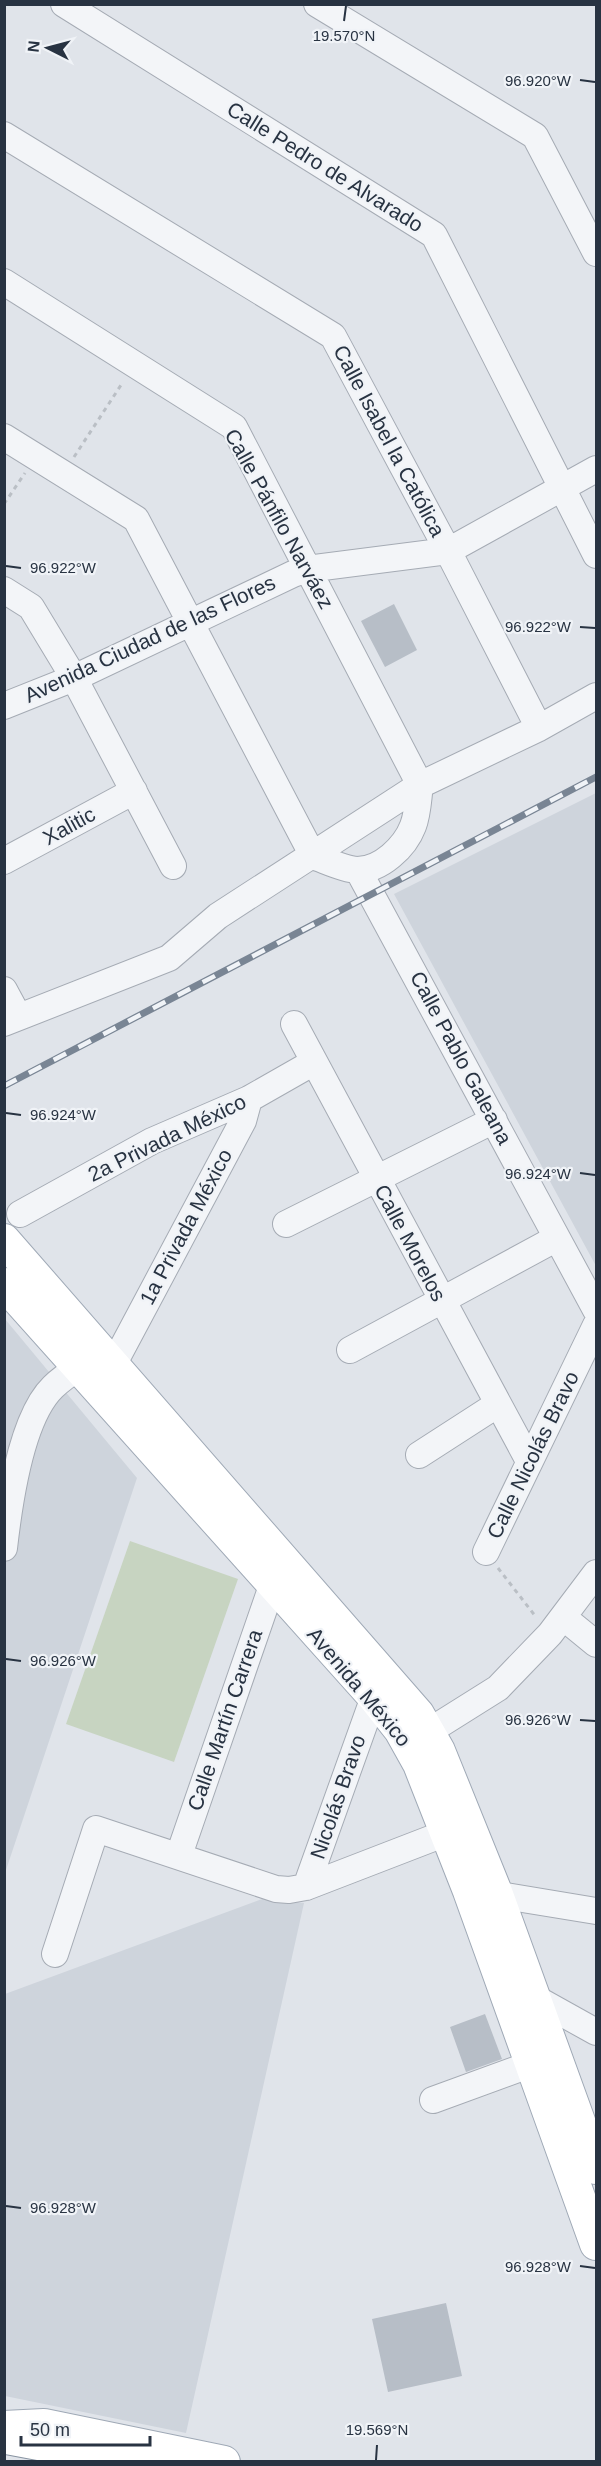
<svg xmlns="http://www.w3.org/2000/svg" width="601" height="2466" font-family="Helvetica,sans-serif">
<rect width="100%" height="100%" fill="#e0e4ea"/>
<path fill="#ced4dc" d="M596,793V1266L394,894Z
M5,1319L137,1478L5,1873Z
M262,1899L304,1903L186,2433L5,2396V1994Z"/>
<path fill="#c7d4c1" d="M130,1541L238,1579L174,1762L66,1724Z"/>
<path fill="#b7bec7" d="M394,604L417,650L385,667L361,621Z
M485,2014L502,2059L466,2072L450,2027Z
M446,2303L462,2376L388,2392L372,2319Z"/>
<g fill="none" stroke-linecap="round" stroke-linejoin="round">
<defs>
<path id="minor" d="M64,4L434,235L596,555
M317,4L535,136L596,253
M4,135L333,336L448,551L539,728
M4,282L234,427L420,785C418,799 418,813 413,826C405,847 381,870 357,870C343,869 327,861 313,856L136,519L4,437
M4,590L31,607L74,678L173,866
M4,706L74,678L293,574L307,569L448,551L596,469
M4,861L134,791
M358,870L596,1310
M4,990L18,1016
M4,1023L169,958L218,916L420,785L539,728L596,696
M294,1024L529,1461
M20,1214L152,1141L249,1099L314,1062
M286,1224L494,1120
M350,1350L557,1238
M119,1354L243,1121L249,1099
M419,1455L498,1404
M4,1548C9,1504 21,1418 53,1387C65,1375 81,1366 94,1357
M486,1552L596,1325
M563,1617L596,1644
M412,1742L498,1688L550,1634L596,1573
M179,1855L272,1586
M306,1887L379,1683
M481,1892L596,1911
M55,1954L96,1829L276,1889L289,1890L306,1887L446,1833
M535,1998L596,2032
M433,2100L548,2058"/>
<path id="major" d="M4,1240L418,1714L439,1751L496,1892L596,2168
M4,1284L373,1696L400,1730L419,1764L469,1891L596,2244
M4,2427L44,2425L224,2462"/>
<path id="highway" d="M4,2437L137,2462"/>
</defs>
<use href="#minor" stroke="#a5abb4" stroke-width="28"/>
<use href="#major" stroke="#9fa9b6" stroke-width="34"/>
<use href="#highway" stroke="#8793a1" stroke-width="35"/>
<path stroke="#babfc5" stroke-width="3" stroke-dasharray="4.5 4.5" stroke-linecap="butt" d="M74,457L123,382
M4,504L25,473
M498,1568L536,1617"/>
<use href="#minor" stroke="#f3f5f8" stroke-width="26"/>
<use href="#major" stroke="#fff" stroke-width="32"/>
<use href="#highway" stroke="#fff" stroke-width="33"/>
<defs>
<path id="rail" d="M4,1086L596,777"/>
</defs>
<use href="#rail" stroke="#798594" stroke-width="7"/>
<use href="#rail" stroke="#f0f3f7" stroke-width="4.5" stroke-dasharray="14" stroke-linecap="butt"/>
</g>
<path fill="none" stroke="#283342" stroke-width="2" d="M344,21L346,6M580,80L595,82M6,566L21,568M580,627L595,628M6,1113L21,1115M580,1173L595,1175M6,1659L21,1661M580,1720L595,1721M6,2206L21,2208M580,2266L595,2268M376,2460L377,2445"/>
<g text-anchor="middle" stroke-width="4.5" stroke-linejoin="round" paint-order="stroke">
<g font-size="21" fill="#283342" stroke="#f0f3f7">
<text transform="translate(325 167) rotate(32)" y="7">Calle Pedro de Alvarado</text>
<text transform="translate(389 441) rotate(62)" y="7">Calle Isabel la Católica</text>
<text transform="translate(279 519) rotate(61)" y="7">Calle Pánfilo Narváez</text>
<text transform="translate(150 639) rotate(-25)" y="7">Avenida Ciudad de las Flores</text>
<text transform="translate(69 826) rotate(-29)" y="7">Xalitic</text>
<text transform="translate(461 1058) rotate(62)" y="7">Calle Pablo Galeana</text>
<text transform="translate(167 1138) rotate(-26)" y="7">2a Privada México</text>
<text transform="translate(186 1227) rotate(-62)" y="7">1a Privada México</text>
<text transform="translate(410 1243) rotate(62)" y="7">Calle Morelos</text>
<text transform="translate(533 1455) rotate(-64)" y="7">Calle Nicolás Bravo</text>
<text transform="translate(359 1687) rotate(50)" y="7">Avenida México</text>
<text transform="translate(225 1720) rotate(-71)" y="7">Calle Martín Carrera</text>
<text transform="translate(338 1797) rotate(-71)" y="7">Nicolás Bravo</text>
</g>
</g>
<g font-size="15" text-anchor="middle" fill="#283342" stroke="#f0f3f7" stroke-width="4.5" stroke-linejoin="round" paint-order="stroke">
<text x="344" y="41">19.570°N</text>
<text x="538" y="86">96.920°W</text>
<text x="63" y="573">96.922°W</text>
<text x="538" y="632">96.922°W</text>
<text x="63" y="1120">96.924°W</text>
<text x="538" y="1179">96.924°W</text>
<text x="63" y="1666">96.926°W</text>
<text x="538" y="1725">96.926°W</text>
<text x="63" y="2213">96.928°W</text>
<text x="538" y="2272">96.928°W</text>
<text x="377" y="2435">19.569°N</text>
</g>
<rect width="601" height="2466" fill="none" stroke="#283342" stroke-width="12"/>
<g transform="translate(48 48) rotate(276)" stroke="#f0f3f7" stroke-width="4.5" paint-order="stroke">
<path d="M0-4.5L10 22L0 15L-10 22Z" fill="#283342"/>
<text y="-9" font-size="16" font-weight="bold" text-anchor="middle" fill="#283342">N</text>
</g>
<path d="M21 2436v9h129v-9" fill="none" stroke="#283342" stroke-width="3"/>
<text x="30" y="2436" font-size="18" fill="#283342" stroke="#f0f3f7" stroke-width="4.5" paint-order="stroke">50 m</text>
</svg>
